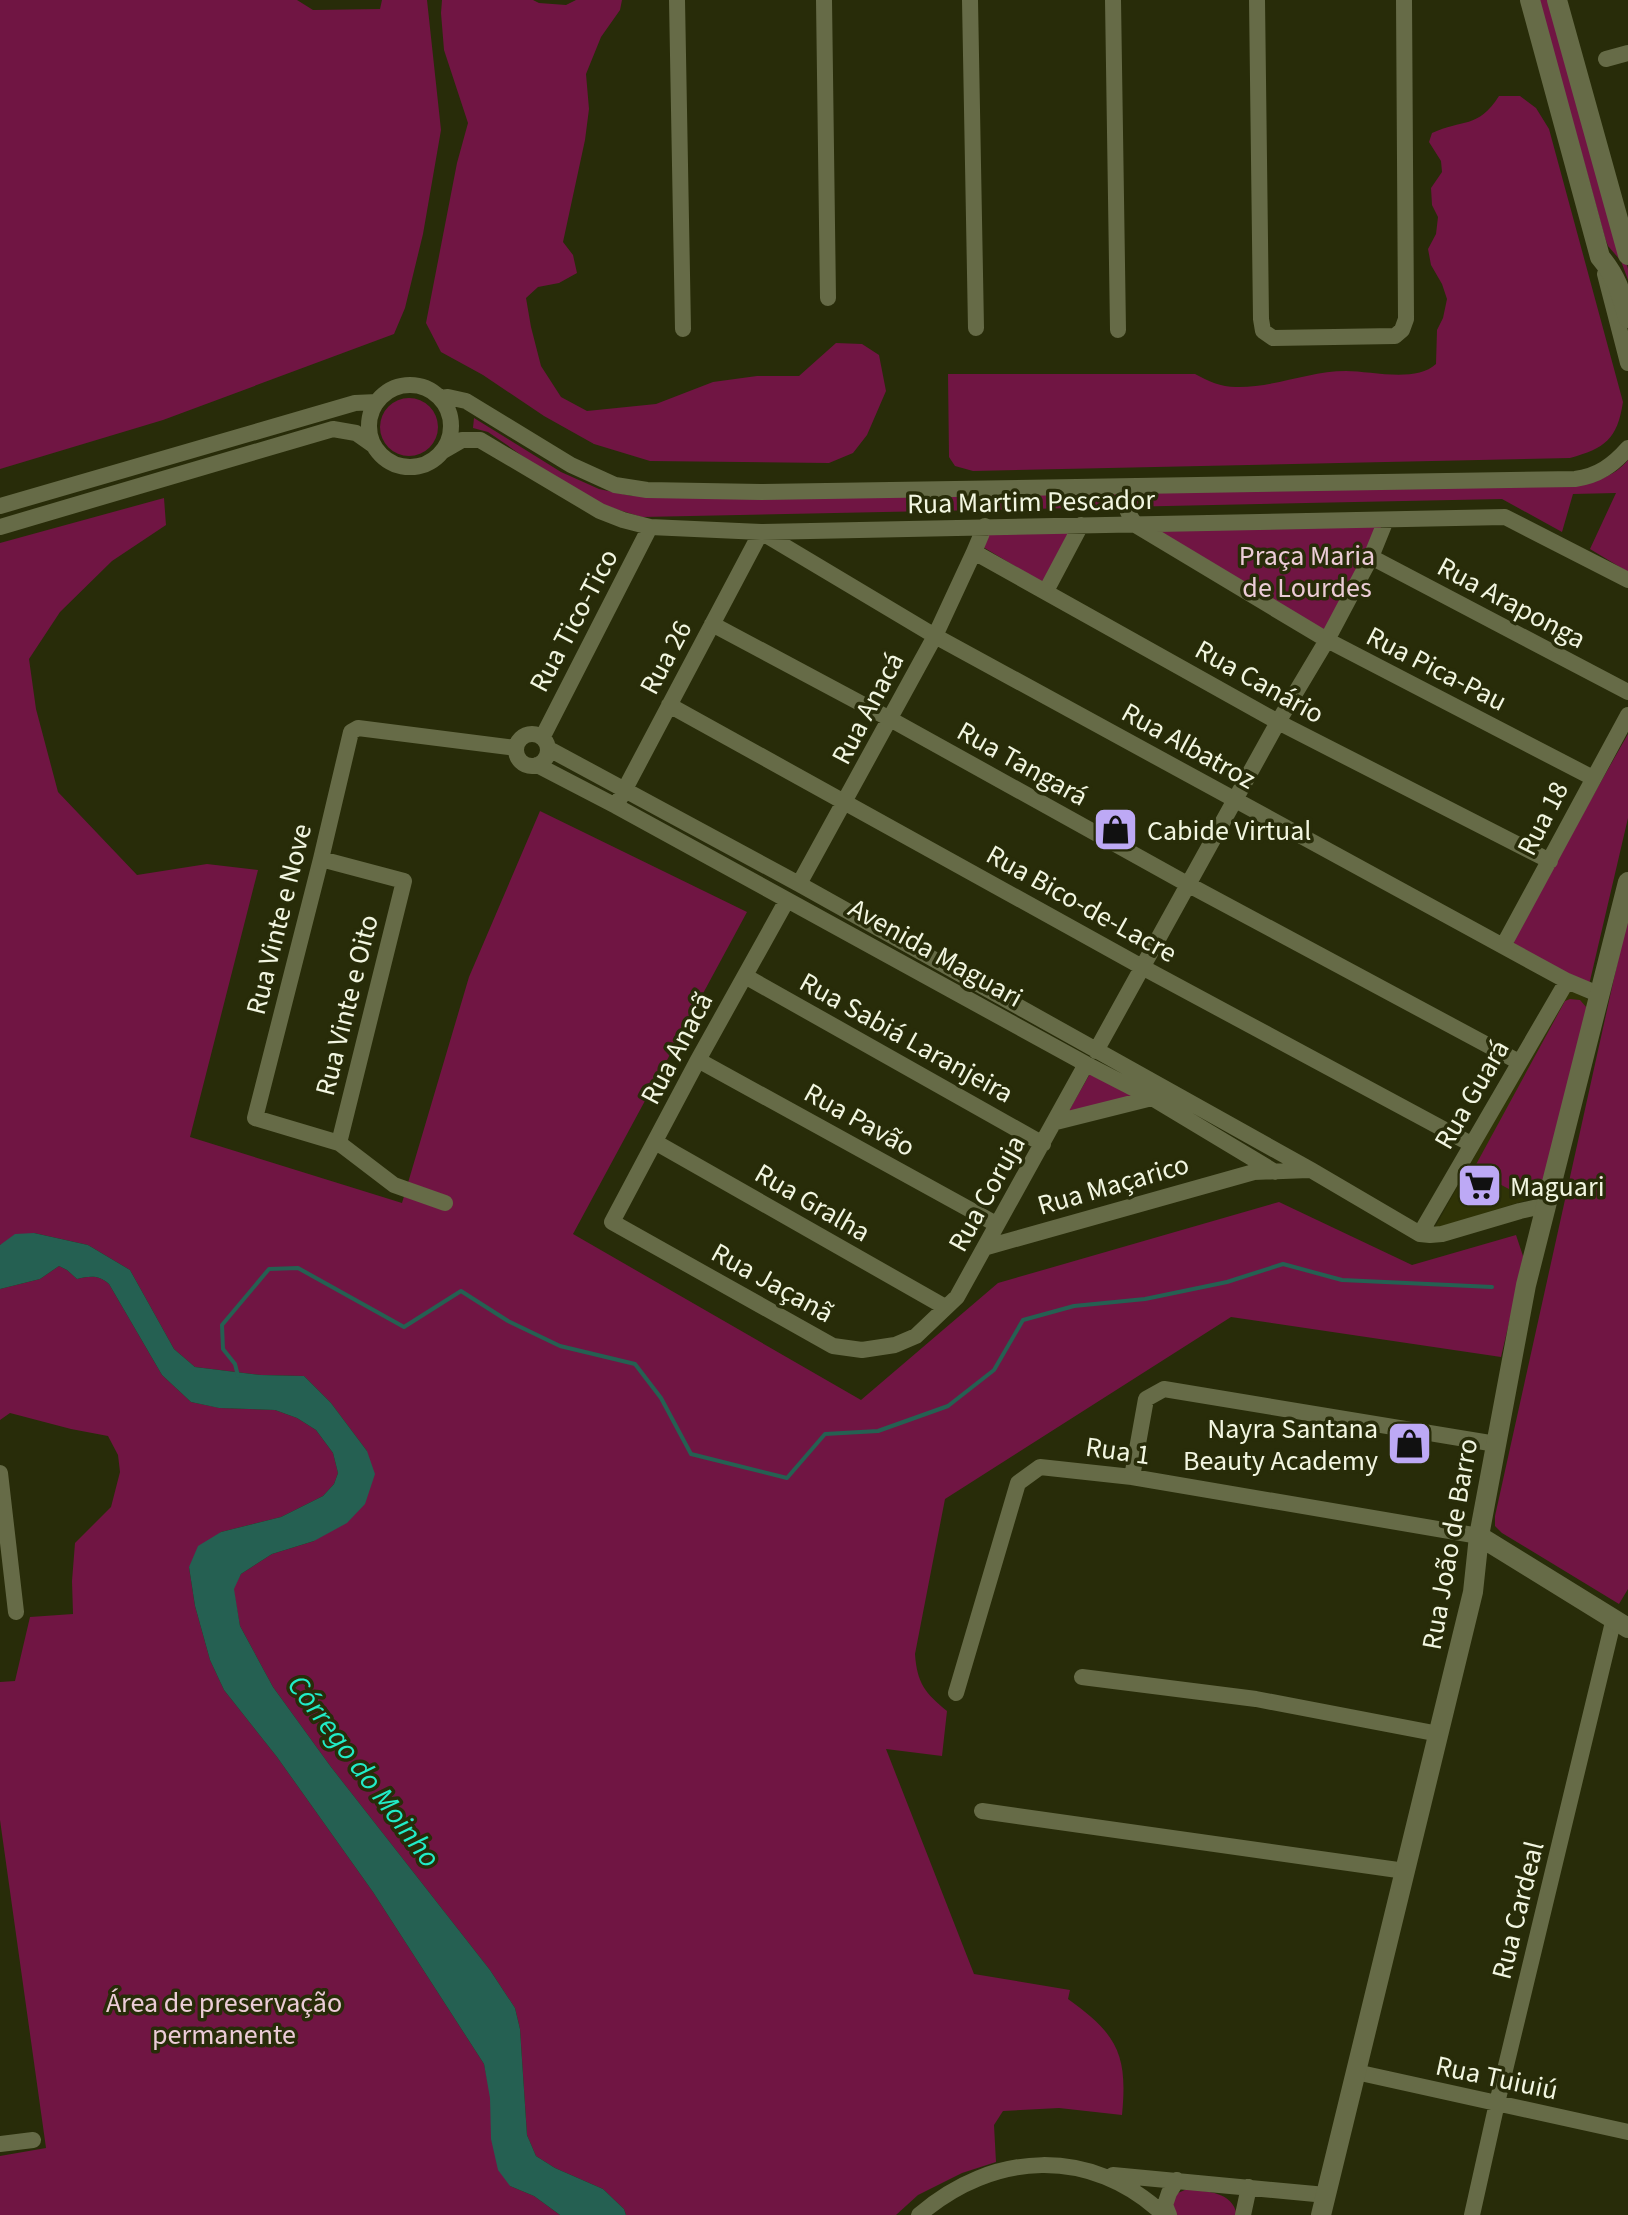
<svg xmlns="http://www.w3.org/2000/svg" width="1628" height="2215" font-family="'Source Sans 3',sans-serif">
<rect width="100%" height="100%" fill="#282c09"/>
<path fill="#2f3306" d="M1568,988L1591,1001L1546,1194L1434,1229Z"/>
<path fill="#701543" d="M0,0H297L313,10L380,9L382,0H427L441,130L423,234L405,308L394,334L163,420L0,469Z
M442,0H533L539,3L566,5L576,0H622L620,10L601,37L586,74L589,109L585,140L563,242L573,255L577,273L559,283L538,287L526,298L531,327L541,366L561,397L587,411L656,404L713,382L757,376H799L836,343L862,344L879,355L886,391L867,435L853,453L829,463L650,461L594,444L544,416L483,375L441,352L426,323L457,163L468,123L444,50L441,13Z
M1539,0H1553L1628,269V280L1621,261L1608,246L1605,238Z
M1499,96H1520L1536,108L1549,129L1623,402C1617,440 1605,448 1570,458L973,471L955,466L949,457L948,374H1195C1208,381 1221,387 1236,387C1273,388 1309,371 1346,371C1371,371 1416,383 1436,364L1437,330L1443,318L1447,299L1442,284L1431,265L1428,249L1436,234L1438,217L1432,205L1431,188L1442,172L1441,161L1429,142L1432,133C1462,119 1478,129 1499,96Z
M380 427a29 29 0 1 1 58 0a29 29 0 1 1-58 0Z
M474,418L561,472L599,489L632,496L1574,485C1595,482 1614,477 1628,460V572L1590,549L1616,493L1573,494L1562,532L1502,499L642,517C626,512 609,508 594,501C556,483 523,455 488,432L473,428Z
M164,498L166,525L112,561L60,612L29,659L36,709L58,792L137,875L207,864L258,870L190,1137L402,1203L469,977L540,811L747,912L573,1234L861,1400L998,1283L1279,1202L1412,1265L1516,1235L1524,1259L1501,1357L1231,1317L945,1499L915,1654C917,1683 925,1693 947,1711L942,1756L886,1749L974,1974L1070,1990L1068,1999C1117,2034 1128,2054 1122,2115L1059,2108L1003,2111L994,2125L996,2162L962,2173L918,2195L896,2215H626L624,2209L603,2189L555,2168L536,2156L527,2135L520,2029L515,2008L490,1970L331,1767L273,1687L240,1626L233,1588L241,1574L272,1554L314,1541L367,1451L331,1403L304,1376L261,1375L195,1367L174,1349L130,1270L88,1245L34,1233L0,1245V543Z
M1384,521L1327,639L1141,527Z
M1070,530L1043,583L983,547L988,535Z
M1628,734V818L1589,985L1515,947L1513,937Z
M1628,915V1589L1619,1604L1502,1533L1495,1526V1516Z
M1570,999L1580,1000L1587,1008L1545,1188L1524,1197L1473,1170L1565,1001Z
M1091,1072L1142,1096L1067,1114Z
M59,1266L67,1270L77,1279C91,1276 98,1275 109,1284L162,1375L191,1402L220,1408L275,1410L297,1418L316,1430L333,1453L338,1473L334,1484L323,1496L281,1517L221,1532L189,1567L195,1606L210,1660L224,1690L277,1757L373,1892L484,2064L510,2186L534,2196L560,2215H0V2156L46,2148L0,1820V1682L15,1681L30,1617L73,1614L72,1581L75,1543L111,1507L120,1472L118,1455L108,1436L71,1429L10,1413L0,1420V1289L40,1279Z
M1187,2189C1208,2192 1232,2191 1237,2215H1173L1172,2200L1178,2193Z"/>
<path fill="#256052" d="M34,1233L88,1245L130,1270L174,1349L195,1367L261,1375L304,1376L331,1403L367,1451L375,1474L365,1504L347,1523L314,1541L272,1554L241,1574L234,1589L240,1626L273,1687L331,1767L490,1970L515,2008L520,2029L527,2135L536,2156L555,2168L603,2189L624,2209L626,2215H560L534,2196L510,2186L498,2170L491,2139L490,2098L484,2064L373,1892L277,1757L224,1690L210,1660L195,1606L189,1567L198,1546L221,1532L281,1517L323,1496L334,1484L338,1473L333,1453L316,1430L297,1418L275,1410L219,1408L191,1402L162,1375L109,1284C98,1275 91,1276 77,1279L67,1270L59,1266L40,1279L0,1289V1245L15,1234Z"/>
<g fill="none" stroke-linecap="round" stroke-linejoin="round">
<path stroke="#256052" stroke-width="4" d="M238,1376L235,1364L223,1349L222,1325L269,1269L298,1268L404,1327L461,1291L508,1321L560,1346L635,1364L661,1398L691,1454L787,1478L825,1434L878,1431L948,1406L994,1370L1023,1320L1074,1306L1145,1299L1227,1282L1283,1264L1342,1280L1492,1287"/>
<path stroke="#666b47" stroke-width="16" d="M677,0L683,329
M824,0L828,298
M970,0L976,328
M1113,0L1118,330
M1257,0L1261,319L1263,331L1273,338L1395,336L1402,330L1406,319L1404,0
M1606,59L1628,53
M1605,274L1628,363
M369 426a41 41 0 1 1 82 0a41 41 0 1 1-82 0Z
M440,398L448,397L466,401L571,465L615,485L647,490L761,492L1575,479C1598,476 1613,465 1628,448
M443,451L462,440H480L600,511L623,520L650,527L761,532L1505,517L1628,580
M1144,486L1133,489C1121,502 1127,514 1137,526L1327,640L1593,778
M0,506L355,403L377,402
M985,526L974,552L1278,722L1550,861
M0,527L333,429L356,433L373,445
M1371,557L1628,692
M1046,591L1081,525
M712,624L890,719L1189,885L1519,1062
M669,705L1142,967L1471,1144
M516 750a16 16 0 1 1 32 0a16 16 0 1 1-32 0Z
M543,736L650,527
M549,749L799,884L1311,1170L1420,1234L1430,1235L1442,1234L1520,1211L1547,1205
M537,765L616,806L1086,1064L1152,1098L1275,1172
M616,806L761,532L935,636L1567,981L1598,994
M321,859L404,881L339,1143
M799,884L935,636L974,552
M787,900L698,1060L612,1222L833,1346L862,1350L895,1345L916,1336L957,1297L1086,1064
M1503,946L1628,715
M745,976L1043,1144
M1096,1051L1278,722L1327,640L1371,557L1386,520
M698,1060L996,1224
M1056,1122L1152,1098
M655,1142L945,1307
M445,1203L394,1185L339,1143L255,1118L321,859L351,732L358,728L516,748
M1420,1234L1567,981
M987,1247L1254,1172L1309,1170
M0,1473L16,1612
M1132,1477L1146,1399L1164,1389L1496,1444
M1082,1677L1256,1699L1439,1734
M956,1693L1018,1483L1040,1467L1132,1477L1479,1536
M982,1811L1405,1871
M1356,2072L1628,2132
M0,2144L33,2140
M1113,2175L1326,2195
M919,2215C993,2151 1091,2146 1164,2215
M1169,2215L1165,2205L1169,2193L1177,2180
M1243,2215L1249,2187
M1472,2215L1497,2103L1614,1618"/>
<path stroke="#666b47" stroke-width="20" d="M1530,0L1600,257C1617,277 1621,293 1628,318
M1557,0L1628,255
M1479,1536L1628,1628
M1321,2215L1473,1592L1479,1536L1526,1285L1628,882"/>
</g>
<defs>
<symbol id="shop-square" viewBox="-11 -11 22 22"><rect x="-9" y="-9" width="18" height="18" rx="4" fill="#bda9f5" stroke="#282c09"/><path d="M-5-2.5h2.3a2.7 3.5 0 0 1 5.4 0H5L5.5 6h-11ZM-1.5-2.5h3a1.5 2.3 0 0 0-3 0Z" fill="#111"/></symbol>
<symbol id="supermarket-square" viewBox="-11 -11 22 22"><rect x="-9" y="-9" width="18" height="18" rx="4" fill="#bda9f5" stroke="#282c09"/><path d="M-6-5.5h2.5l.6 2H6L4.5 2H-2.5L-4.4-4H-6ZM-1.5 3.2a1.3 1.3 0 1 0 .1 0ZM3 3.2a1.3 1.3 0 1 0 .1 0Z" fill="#111"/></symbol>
</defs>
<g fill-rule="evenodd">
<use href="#shop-square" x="1090" y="804" width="51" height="51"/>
<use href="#supermarket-square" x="1454" y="1160" width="51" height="51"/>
<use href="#shop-square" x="1384" y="1418" width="51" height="51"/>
</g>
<g text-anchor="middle" stroke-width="7" stroke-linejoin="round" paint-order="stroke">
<g font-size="28" fill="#f2f6e1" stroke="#282c09">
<text transform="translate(1031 501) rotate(-1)" y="10">Rua Martim Pescador</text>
<text transform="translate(1512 602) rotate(28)" y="10">Rua Araponga</text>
<text transform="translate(573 620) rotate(-62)" y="10">Rua Tico-Tico</text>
<text transform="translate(665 657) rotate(-62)" y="10">Rua 26</text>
<text transform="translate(1437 668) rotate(27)" y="10">Rua Pica-Pau</text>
<text transform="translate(1260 681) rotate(29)" y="10">Rua Canário</text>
<text transform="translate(867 708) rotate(-62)" y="10">Rua Anacá</text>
<text transform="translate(1189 745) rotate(29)" y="10">Rua Albatroz</text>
<text transform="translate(1023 763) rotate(29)" y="10">Rua Tangará</text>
<text transform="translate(1542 818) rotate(-63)" y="10">Rua 18</text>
<text transform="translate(1082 903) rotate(29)" y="10">Rua Bico-de-Lacre</text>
<text transform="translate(278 919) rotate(-76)" y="10">Rua Vinte e Nove</text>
<text transform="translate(936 952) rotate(29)" y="10">Avenida Maguari</text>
<text transform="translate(346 1005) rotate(-76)" y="10">Rua Vinte e Oito</text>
<text transform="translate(907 1037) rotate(29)" y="10">Rua Sabiá Laranjeira</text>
<text transform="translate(676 1048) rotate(-62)" y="10">Rua Anacã</text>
<text transform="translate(1471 1094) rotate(-60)" y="10">Rua Guará</text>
<text transform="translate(860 1119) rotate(29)" y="10">Rua Pavão</text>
<text transform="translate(1113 1184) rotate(-16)" y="10">Rua Maçarico</text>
<text transform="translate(986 1193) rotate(-61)" y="10">Rua Coruja</text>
<text transform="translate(813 1202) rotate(30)" y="10">Rua Gralha</text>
<text transform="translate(773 1282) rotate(29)" y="10">Rua Jaçanã</text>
<text transform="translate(1118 1450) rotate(8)" y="10">Rua 1</text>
<text transform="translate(1449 1544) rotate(-80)" y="10">Rua João de Barro</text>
<text transform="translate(1517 1910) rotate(-76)" y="10">Rua Cardeal</text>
<text transform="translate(1497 2077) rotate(12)" y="10">Rua Tuiuiú</text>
</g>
<g font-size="28" fill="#ecccd7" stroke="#282c09">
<text x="1307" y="565">Praça Maria<tspan x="1307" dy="32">de Lourdes</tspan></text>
<text x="224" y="2012">Área de preservação<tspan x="224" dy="32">permanente</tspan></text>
</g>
<g font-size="28" fill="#f2f6e1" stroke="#282c09" text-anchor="start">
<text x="1147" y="840">Cabide Virtual</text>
<text x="1510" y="1196">Maguari</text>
<text x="1378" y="1438" text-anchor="end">Nayra Santana<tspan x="1378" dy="32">Beauty Academy</tspan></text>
</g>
<g font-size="30" font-style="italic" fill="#21ecc7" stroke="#282c09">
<text transform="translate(364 1771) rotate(53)" y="10">Córrego do Moinho</text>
</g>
</g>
</svg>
